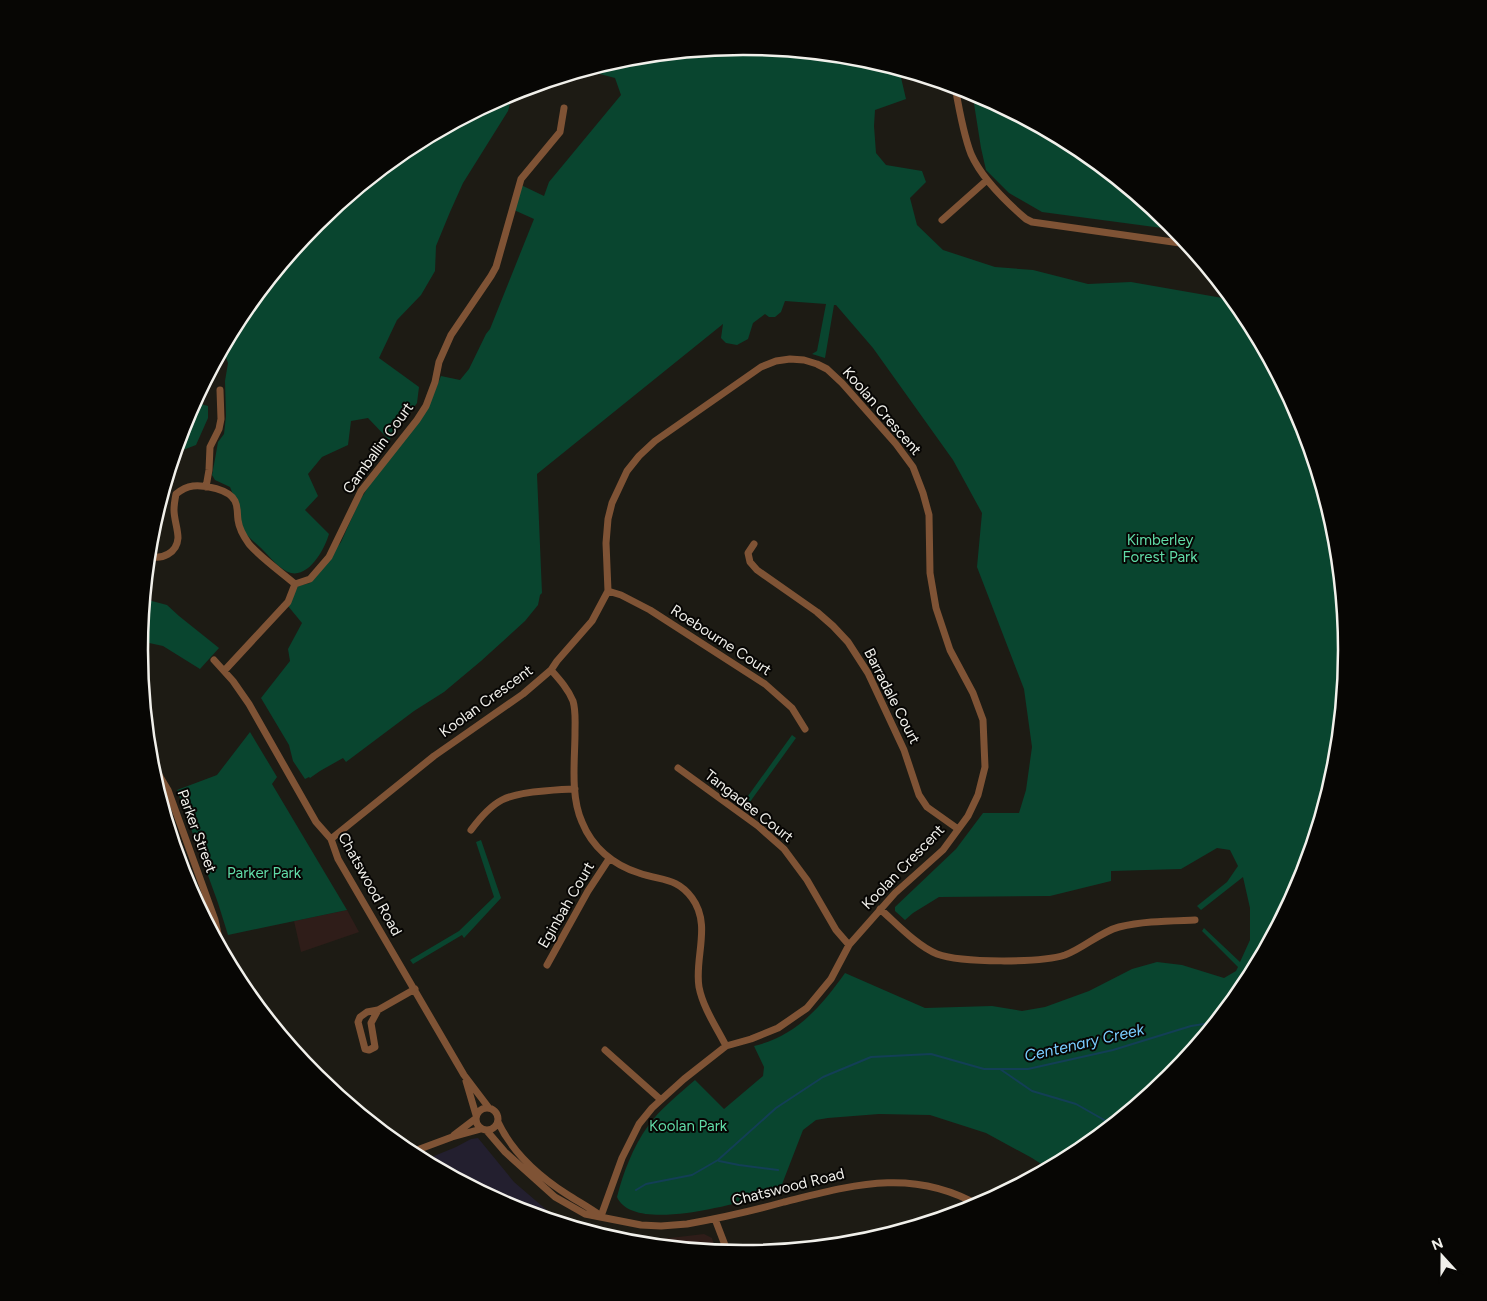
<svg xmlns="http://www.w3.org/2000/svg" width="1487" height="1301" font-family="Figtree,sans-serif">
<rect width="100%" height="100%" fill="#1d1b14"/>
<path fill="#231f2f" d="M478,1138L514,1182L549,1212L568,1222L566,1225L512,1209L422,1161L456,1147L471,1139Z"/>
<path fill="#2f1d19" d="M347,910L359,932L301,952L294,921Z
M704,1234L712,1238L716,1252L637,1244L636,1242Z"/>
<path fill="#09452f" d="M744,46L862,58L899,69L906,99L875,110L874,126L876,153L886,165L922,171L926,182L910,198L917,225L943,250L995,267L1033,270L1088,284L1131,282L1234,300L1246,315L1302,420L1336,533L1348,651L1336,769L1302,882L1246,986L1171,1078L1079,1153L1049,1169L1032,1158L986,1133L930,1115L879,1114L828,1118L816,1120L803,1130L779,1192C747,1200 634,1236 617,1197C623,1173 633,1147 648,1126C660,1109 679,1094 695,1080L724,1109L763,1076L764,1067L754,1046C796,1036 821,1007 845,973L925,1008L992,1006L1022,1011L1045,1007L1089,991L1132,969L1157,962L1182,965L1224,978L1236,971L1238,967L1202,931L1204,928L1240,962L1250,940V908L1243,877L1201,910L1197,906L1227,882L1238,866L1230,850L1217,848L1181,869L1111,871V881L1050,896L939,897L913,913L905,920L895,911V907L956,849L983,813H1019L1026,790L1032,747L1024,689L977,567L982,513L953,460L873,348L836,305H834L825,358L812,354L817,351L826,304L785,301L781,312L775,317H769L765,314L753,323L748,339L737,345L726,343L721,338L723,324L537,474L542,593L540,595L538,605L525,621L481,661L444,692L414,711L346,762L343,758L320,771L310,778L309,777L305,779L293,761L289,745L261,698L290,661L288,649L302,623L288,606L298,586L310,583L341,542L359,502L373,479L430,403L441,376L460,380L469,369L486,334L490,329L534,219L514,210L521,185L544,196L549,182L621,95L615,78L585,70L626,58Z
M972,91L1079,148L1171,223L1177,230L1042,212L1009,193L986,170L981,148Z
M513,92L508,111L463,183L450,212L436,246L435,271L421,295L397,320L379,358L419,387L417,403L389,440L368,418L351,421L348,445L322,457L308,474L318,496L305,510L329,534C325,548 310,577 291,573C280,570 269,556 261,548C255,542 246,536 242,528C237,515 236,500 230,487L215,480L212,475L215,459L218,442L224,434L226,416L225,381L228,363L223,349L241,315L316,223L408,148Z
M197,403L208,406V418L196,445L175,453L179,441L184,440L186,417L194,404Z
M144,599L167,605L179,616L219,648L200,669L163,646L140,641Z
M250,732L277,777L272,784L347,910L228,935L218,903L177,790L217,775Z
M792,735L796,738L747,806L743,803Z
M481,840L501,898L464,938L462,935L413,964L410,960L459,931L494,897L476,842Z
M568,1222L612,1237L636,1242L637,1244L625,1243L566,1225Z"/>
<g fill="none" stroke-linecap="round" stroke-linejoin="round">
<path stroke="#133f56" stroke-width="2" d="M1000,1069L1032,1091L1076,1104L1113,1125
M719,1161L739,1165L778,1170
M636,1190L646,1184L692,1175L718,1160L776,1108L823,1077L871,1057L931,1054L984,1069H1028L1113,1050L1191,1026L1217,1022"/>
<path stroke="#7f5335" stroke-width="7" d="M955,86C959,109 963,133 971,154C982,179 1005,201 1026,219L1032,222L1187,244
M942,220L987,180
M206,487L209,470L210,447L219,429L221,419L220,390
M754,544L748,553L750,562L757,570L817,612L833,626L848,642L868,673L904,750L919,795L927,807L958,829
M149,556C162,560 177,553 178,538C178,529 174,519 174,510C174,504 175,499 176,494C181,490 186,487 193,486C205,485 229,489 235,501C238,507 237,513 238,520C239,528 244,537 249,544C260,557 281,572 295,584
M608,591L621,595L650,610L765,684L792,708L805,729
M214,660L233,681L249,704L316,822L331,839L338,859L464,1075L489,1108
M551,670C560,680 568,689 573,701C576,711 575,722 575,732C575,760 570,795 582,822C592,847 613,865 639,873C661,881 677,877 692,898C712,925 694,958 699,987C703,1008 717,1028 726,1046
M224,671L288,602L295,584L310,579L329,557L361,491L417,420L426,406L435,382L439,362L451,335L491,276L496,267L521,179L560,132L564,108
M151,766L159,775L168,790L215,920L220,943L230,966
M678,768L758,826L784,849L807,880L836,930L849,945
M471,830C494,799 506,794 544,791C554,790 565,789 575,789
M331,839L434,756L523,694L551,670L557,661L592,621L608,591L606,543L608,519L612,503L627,471L639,456L655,441L761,367L776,361L790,359L804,360L817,364L827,369L842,383L896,444L913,467L923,493L929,515L930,573L936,608L950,650L973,693L983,720L985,767L978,795L968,816L943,850L895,893L849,945L831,979L807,1008L778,1028L751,1039L726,1046L684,1079L652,1108L639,1124L622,1158L601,1216
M880,909C896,923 917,946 937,954C961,963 1041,963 1065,955C1084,948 1100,932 1119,927C1144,921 1169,921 1195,920
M547,965L588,891L609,859
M233,971L252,1000
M378,1010L371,1023L375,1047L369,1050L365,1049L358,1022L360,1017L367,1012L378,1010L415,989
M605,1050L660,1099
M466,1081L476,1115
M476 1119a11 11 0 1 1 22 0a11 11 0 1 1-22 0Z
M498,1122C512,1152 540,1177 568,1195C579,1202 590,1208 601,1216
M487,1131L505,1152L555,1197L585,1214L641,1225L661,1226L687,1224C720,1218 752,1211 784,1202C853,1185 913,1167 980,1206
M454,1135L475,1119
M409,1153L452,1137L481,1129
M715,1219L728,1253"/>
</g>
<g text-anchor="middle" stroke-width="4" stroke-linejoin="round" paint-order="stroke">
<g font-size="15" fill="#f1f0eb" stroke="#070604">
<text transform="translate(882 411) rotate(49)" y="5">Koolan Crescent</text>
<text transform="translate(378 448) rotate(-54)" y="5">Camballin Court</text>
<text transform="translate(721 640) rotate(33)" y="5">Roebourne Court</text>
<text transform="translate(892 696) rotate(63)" y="5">Barradale Court</text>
<text transform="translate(486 701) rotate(-36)" y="5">Koolan Crescent</text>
<text transform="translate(749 806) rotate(38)" y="5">Tangadee Court</text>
<text transform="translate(197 831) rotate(70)" y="5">Parker Street</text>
<text transform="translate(903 867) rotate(-46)" y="5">Koolan Crescent</text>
<text transform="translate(370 884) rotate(61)" y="5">Chatswood Road</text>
<text transform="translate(566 905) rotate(-60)" y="5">Eginbah Court</text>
<text transform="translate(788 1187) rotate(-14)" y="5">Chatswood Road</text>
</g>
<g font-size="15" fill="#60dba7" stroke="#070604">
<text x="1160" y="545">Kimberley<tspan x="1160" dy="17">Forest Park</tspan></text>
<text x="264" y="878">Parker Park</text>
<text x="688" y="1131">Koolan Park</text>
</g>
<g font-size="16" font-style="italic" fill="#79ccfe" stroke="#070604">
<text transform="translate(1084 1042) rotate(-13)" y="6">Centenary Creek</text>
</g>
</g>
<path d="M0 0H1487V1301H0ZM148 650a595 595 0 1 1 1190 0a595 595 0 1 1-1190 0Z" fill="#070604" fill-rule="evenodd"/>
<path fill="none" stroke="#f1f0eb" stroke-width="2.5" d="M148 650a595 595 0 1 1 1190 0a595 595 0 1 1-1190 0Z"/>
<g transform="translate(1442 1256) rotate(339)" stroke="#070604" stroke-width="4" paint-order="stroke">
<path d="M0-4L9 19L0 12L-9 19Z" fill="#f1f0eb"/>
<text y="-8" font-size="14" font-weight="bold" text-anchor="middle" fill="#f1f0eb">N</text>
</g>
</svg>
